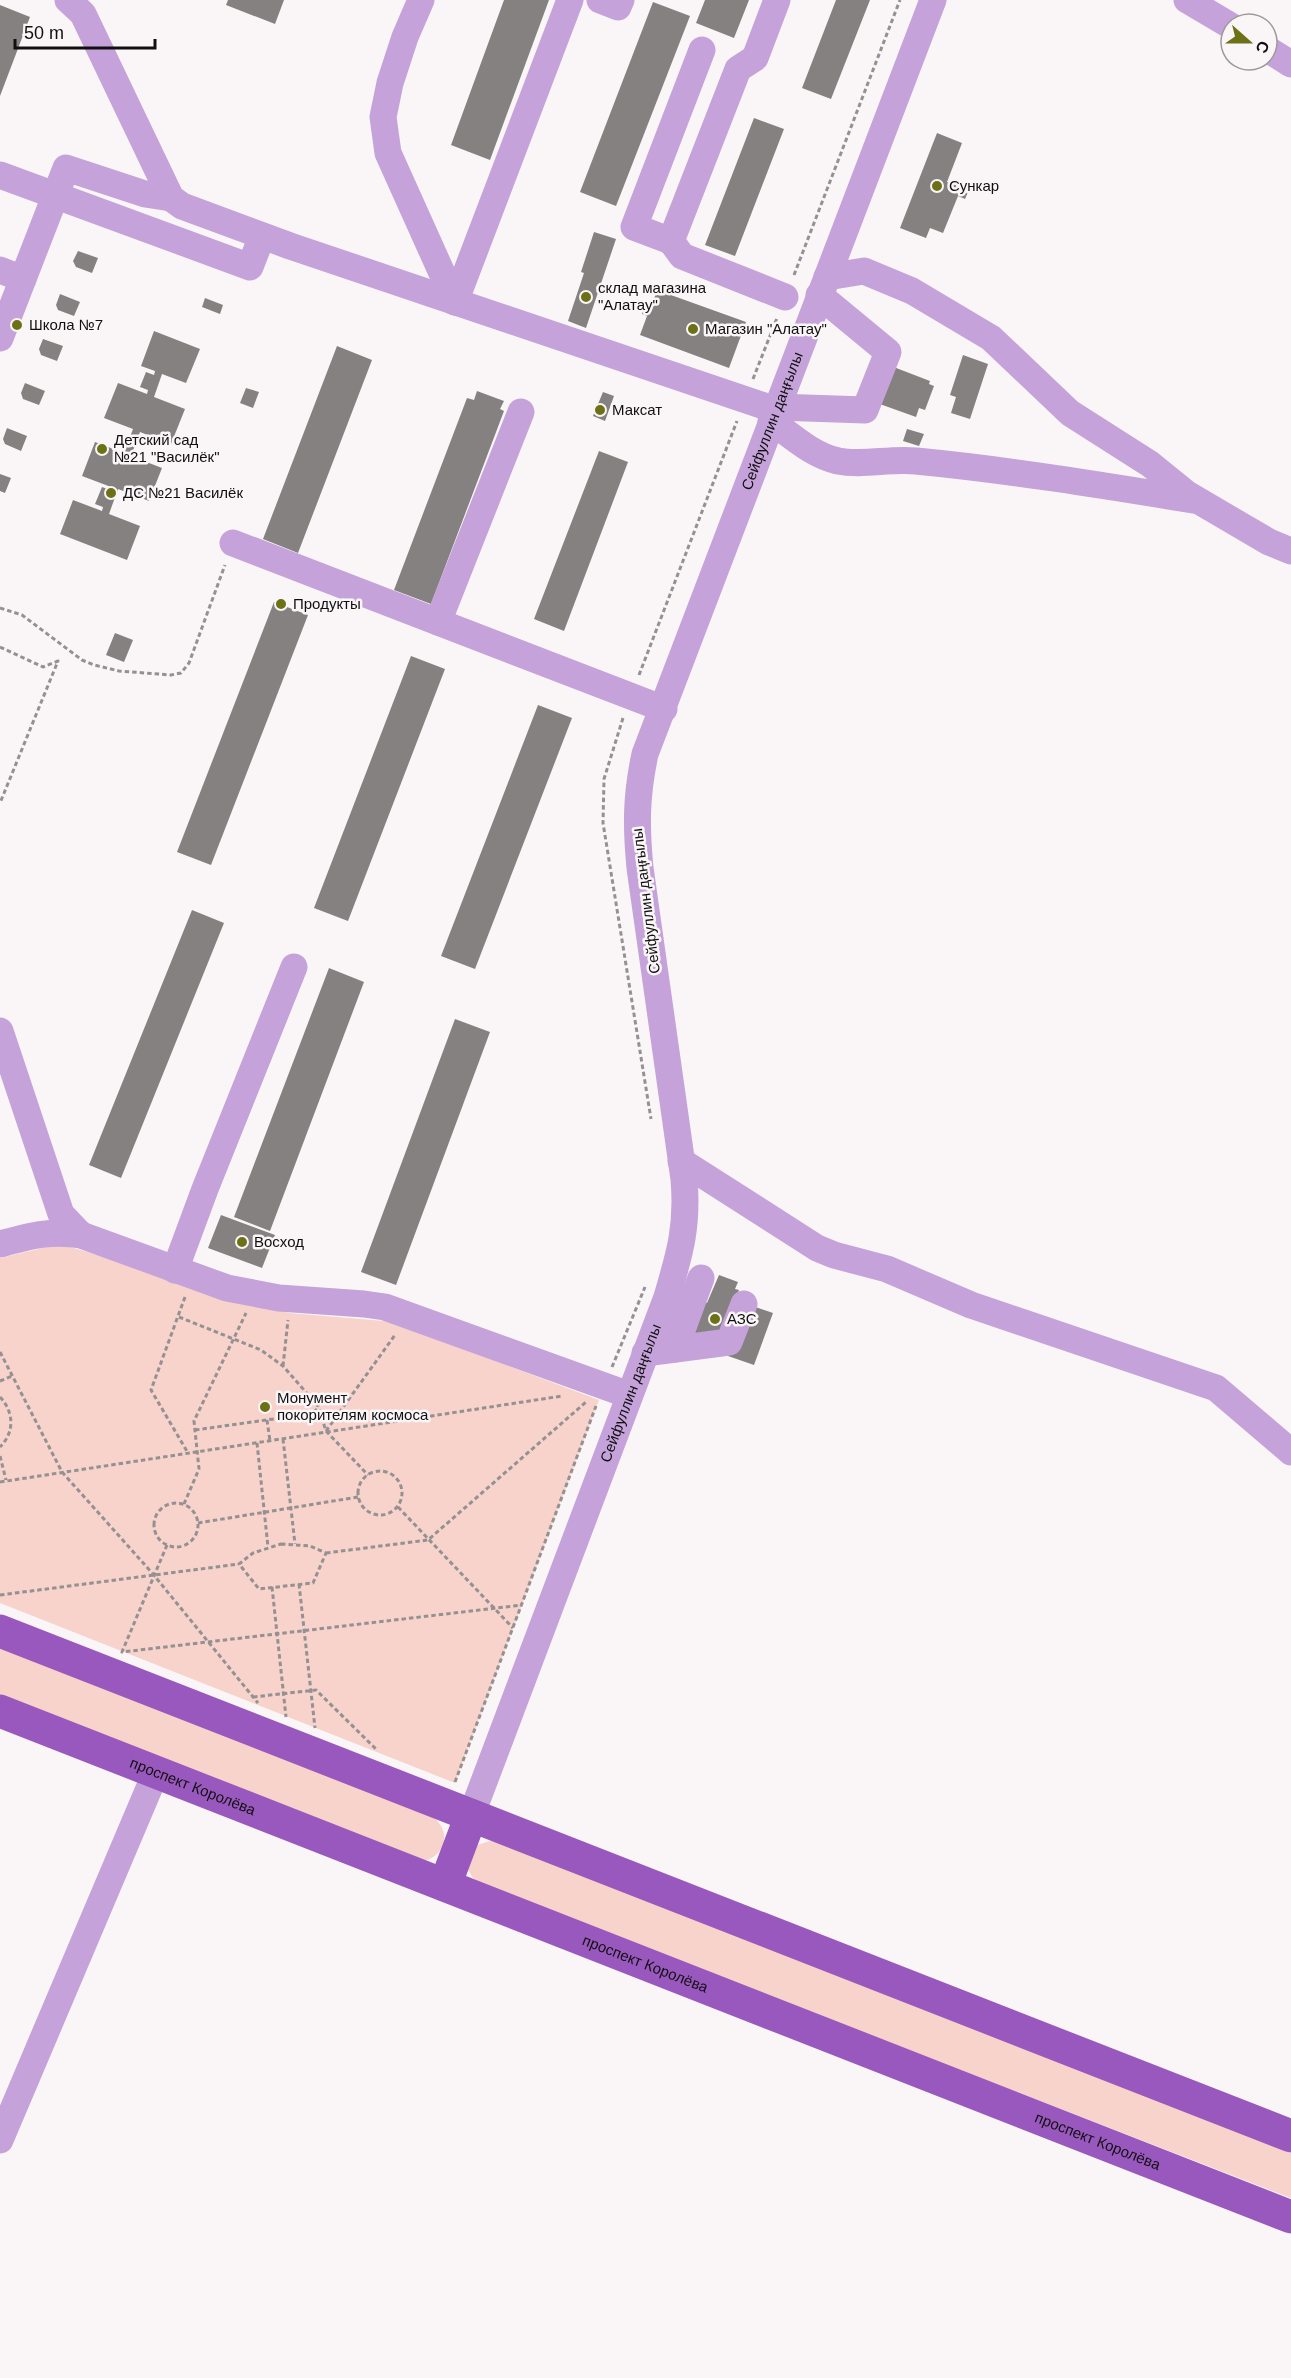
<svg xmlns="http://www.w3.org/2000/svg" width="1291" height="2378" font-family="Arial,sans-serif">
<rect width="100%" height="100%" fill="#faf6f8"/>
<path fill="#f7d3cb" d="M56,1245H64L289,1313L384,1321L402,1326L599,1400L455,1783L0,1603V1258Z
M0,1646L434,1818C452,1832 445,1857 423,1861L0,1698Z
M490,1841L498,1842L1291,2153V2198L482,1885L472,1877L468,1869L477,1845Z"/>
<path fill="#858181" d="M228,0H284L275,24L226,5Z
M504,0H549L490,160L451,145Z
M705,0H749L734,38L696,23Z
M836,0H870L831,99L802,88Z
M653,2L690,16L616,206L580,192Z
M0,5L30,17L0,96Z
M754,118L784,129L735,256L705,245Z
M937,133L962,143L947,182L969,190L965,199L958,196L943,233L930,228L926,238L900,228Z
M594,232L616,239L586,328L568,321L584,273L581,272Z
M78,251L98,258L92,273L76,267L73,261Z
M657,290L746,322L729,368L640,335L647,316L642,314L645,306L651,308Z
M60,294L80,302L74,316L58,310L56,305Z
M205,298L223,305L220,314L202,307Z
M154,331L200,349L186,383L162,374L154,397L185,409L171,444L140,432L131,456L162,468L149,501L118,489L109,514L140,526L127,560L60,534L73,500L102,511L103,507L95,504L102,487L110,490L111,487L82,476L95,442L124,453L133,429L104,418L118,383L147,394L148,390L140,387L146,372L154,375L155,371L141,366Z
M43,339L63,346L57,361L41,355L39,349Z
M337,346L372,360L298,553L263,539Z
M963,355L988,364L970,419L951,413L956,397L950,395Z
M891,366L930,381L929,384L934,386L925,410L919,408L916,417L877,403Z
M25,383L45,391L39,405L23,399L21,393Z
M246,388L259,392L253,408L240,403Z
M477,391L504,401L500,409L504,411L431,604L394,590L467,398L474,400Z
M603,392L614,396L605,421L593,416Z
M7,428L27,436L21,451L5,444L3,439Z
M907,429L924,434L919,446L903,441Z
M599,451L628,462L564,631L534,619Z
M0,474L11,478L5,493L0,491Z
M274,602L308,615L211,865L177,852Z
M115,633L133,640L124,662L106,655Z
M411,656L445,669L348,921L314,908Z
M538,705L572,718L475,969L441,956Z
M192,910L224,923L121,1178L89,1165Z
M329,968L364,982L270,1231L234,1217Z
M455,1019L490,1032L396,1285L361,1272Z
M221,1215L275,1235L262,1268L208,1248Z
M719,1275L738,1282L735,1289L739,1290L720,1343L691,1332L696,1299L707,1303Z
M747,1304L773,1313L754,1365L728,1356Z"/>
<g fill="none" stroke-linecap="round" stroke-linejoin="round">
<path stroke="#959193" stroke-width="3" stroke-dasharray="4.5 3" stroke-linecap="butt" d="M794,275L900,0
M753,379L777,318
M0,608L22,615L82,660L94,665L119,671L171,675L181,673L189,663L225,565
M0,647L43,667L58,661L0,803
M639,675L737,421
M623,718L604,779L603,823L651,1119
M185,1297L151,1390L188,1453
M179,1317L261,1350L283,1366L318,1406L326,1431L368,1475
M0,1352L62,1472L153,1574L258,1703
M283,1366L288,1320
M612,1367L645,1287
M0,1381L12,1376
M0,1397C14,1412 15,1432 0,1447
M267,1420L270,1441
M195,1430L309,1414L319,1408
M326,1431L395,1335
M283,1439L295,1544
M257,1443L268,1547
M0,1456L6,1480
M358 1493a22 22 0 1 1 44 0a22 22 0 1 1-44 0Z
M0,1482L562,1396
M154 1525a22 22 0 1 1 44 0a22 22 0 1 1-44 0Z
M184,1504L199,1469L194,1421L246,1313
M398,1507L513,1628
M198,1523L358,1497
M281,1544L310,1546L326,1553L313,1583L259,1589L239,1564L253,1553Z
M167,1545L122,1652L522,1605
M326,1553L428,1540L586,1402
M299,1584L315,1728
M272,1587L286,1717
M0,1595L239,1564
M253,1697L316,1690L377,1750
M455,1782L596,1406"/>
<g stroke="#c5a3da" stroke-width="27">
<path d="M68,0L83,14L171,198L182,206L290,246L776,410"/>
<path d="M421,0L405,37L390,83L383,117L388,153L455,302"/>
<path d="M600,0L618,7L621,0"/>
<path d="M777,0L755,58L738,69L671,241L682,256L785,297"/>
<path d="M1187,0L1231,26"/>
<path d="M1267,49L1291,64"/>
<path d="M0,175L250,267L262,236"/>
<path d="M671,241L634,227L702,50"/>
<path d="M0,270L23,279"/>
<path d="M827,277L864,271L912,291L991,338L1070,413L1150,464L1187,494L1269,542L1291,551"/>
<path d="M455,302L570,0"/>
<path d="M0,338L66,168L145,194L171,198"/>
<path d="M777,407L865,410L888,352L819,295"/>
<path d="M771,421C792,436 812,455 838,461C863,466 890,458 916,461C1009,470 1101,485 1193,500"/>
<path d="M233,543L664,709"/>
<path d="M438,622L521,412"/>
<path d="M0,1031L61,1214L81,1235"/>
<path d="M681,1161L817,1248L834,1255L887,1269L971,1305L1216,1388L1291,1452"/>
<path d="M0,1244C30,1236 50,1230 81,1235L227,1288L279,1298L364,1304L385,1307L629,1395"/>
<path d="M175,1270L205,1189L294,967"/>
<path d="M675,1349L701,1278"/>
<path d="M645,1353L729,1342L744,1304"/>
<path id="s1" d="M471,1816L667,1297C680,1253 688,1226 684,1179L640,868C636,826 636,796 645,754L933,0"/>
<path d="M0,2140L156,1772"/>
</g>
<g stroke="#9958bd" stroke-width="33">
<path d="M0,1631L1291,2136"/>
<path id="s2" d="M0,1711L1291,2217"/>
<path d="M445,1885L471,1816"/>
</g>
</g>
<g fill="#6d7116" stroke="#faf6f8" stroke-width="2">
<circle cx="937" cy="186" r="6"/>
<circle cx="586" cy="297" r="6"/>
<circle cx="17" cy="325" r="6"/>
<circle cx="693" cy="329" r="6"/>
<circle cx="600" cy="410" r="6"/>
<circle cx="102" cy="449" r="6"/>
<circle cx="111" cy="493" r="6"/>
<circle cx="281" cy="604" r="6"/>
<circle cx="242" cy="1242" r="6"/>
<circle cx="715" cy="1319" r="6"/>
<circle cx="265" cy="1407" r="6"/>
</g>
<g text-anchor="middle" stroke-width="5" stroke-linejoin="round" paint-order="stroke">
<g font-size="15" fill="#110f10" stroke="#faf6f8" text-anchor="start">
<text x="949" y="191">Сункар</text>
<text x="598" y="293">склад магазина<tspan x="598" dy="17">"Алатау"</tspan></text>
<text x="29" y="330">Школа №7</text>
<text x="705" y="334">Магазин "Алатау"</text>
<text x="612" y="415">Максат</text>
<text x="114" y="445">Детский сад<tspan x="114" dy="17">№21 "Василёк"</tspan></text>
<text x="123" y="498">ДС №21 Василёк</text>
<text x="293" y="609">Продукты</text>
<text x="254" y="1247">Восход</text>
<text x="727" y="1324">АЗС</text>
<text x="277" y="1403">Монумент<tspan x="277" dy="17">покорителям космоса</tspan></text>
</g>
<g font-size="15" fill="#110f10" stroke="#faf6f8">
<text dy="5" stroke="none"><textPath href="#s1" startOffset="1460">Сейфуллин даңғылы</textPath></text>
<text transform="translate(646 901) rotate(-97)" y="5">Сейфуллин даңғылы</text>
<text dy="5" stroke="none"><textPath href="#s1" startOffset="452">Сейфуллин даңғылы</textPath></text>
<text dy="5" stroke="none"><textPath href="#s2" startOffset="207">проспект Королёва</textPath></text>
<text dy="5" stroke="none"><textPath href="#s2" startOffset="693">проспект Королёва</textPath></text>
<text dy="5" stroke="none"><textPath href="#s2" startOffset="1179">проспект Королёва</textPath></text>
</g>
</g>
<g transform="translate(1249 42) rotate(111)"><circle r="28" fill="#faf6f8" stroke="#9d9a9b" stroke-width="1.5"/>
<path d="M0-4.5L10 22L0 15L-10 22Z" fill="#6d7116"/>
<text y="-9" font-size="16" font-weight="bold" text-anchor="middle" fill="#110f10">С</text>
</g>
<path d="M15 39v9h140v-9" fill="none" stroke="#110f10" stroke-width="3"/>
<text x="24" y="39" font-size="18" fill="#110f10" stroke="#faf6f8" stroke-width="4.5" paint-order="stroke">50 m</text>
</svg>
